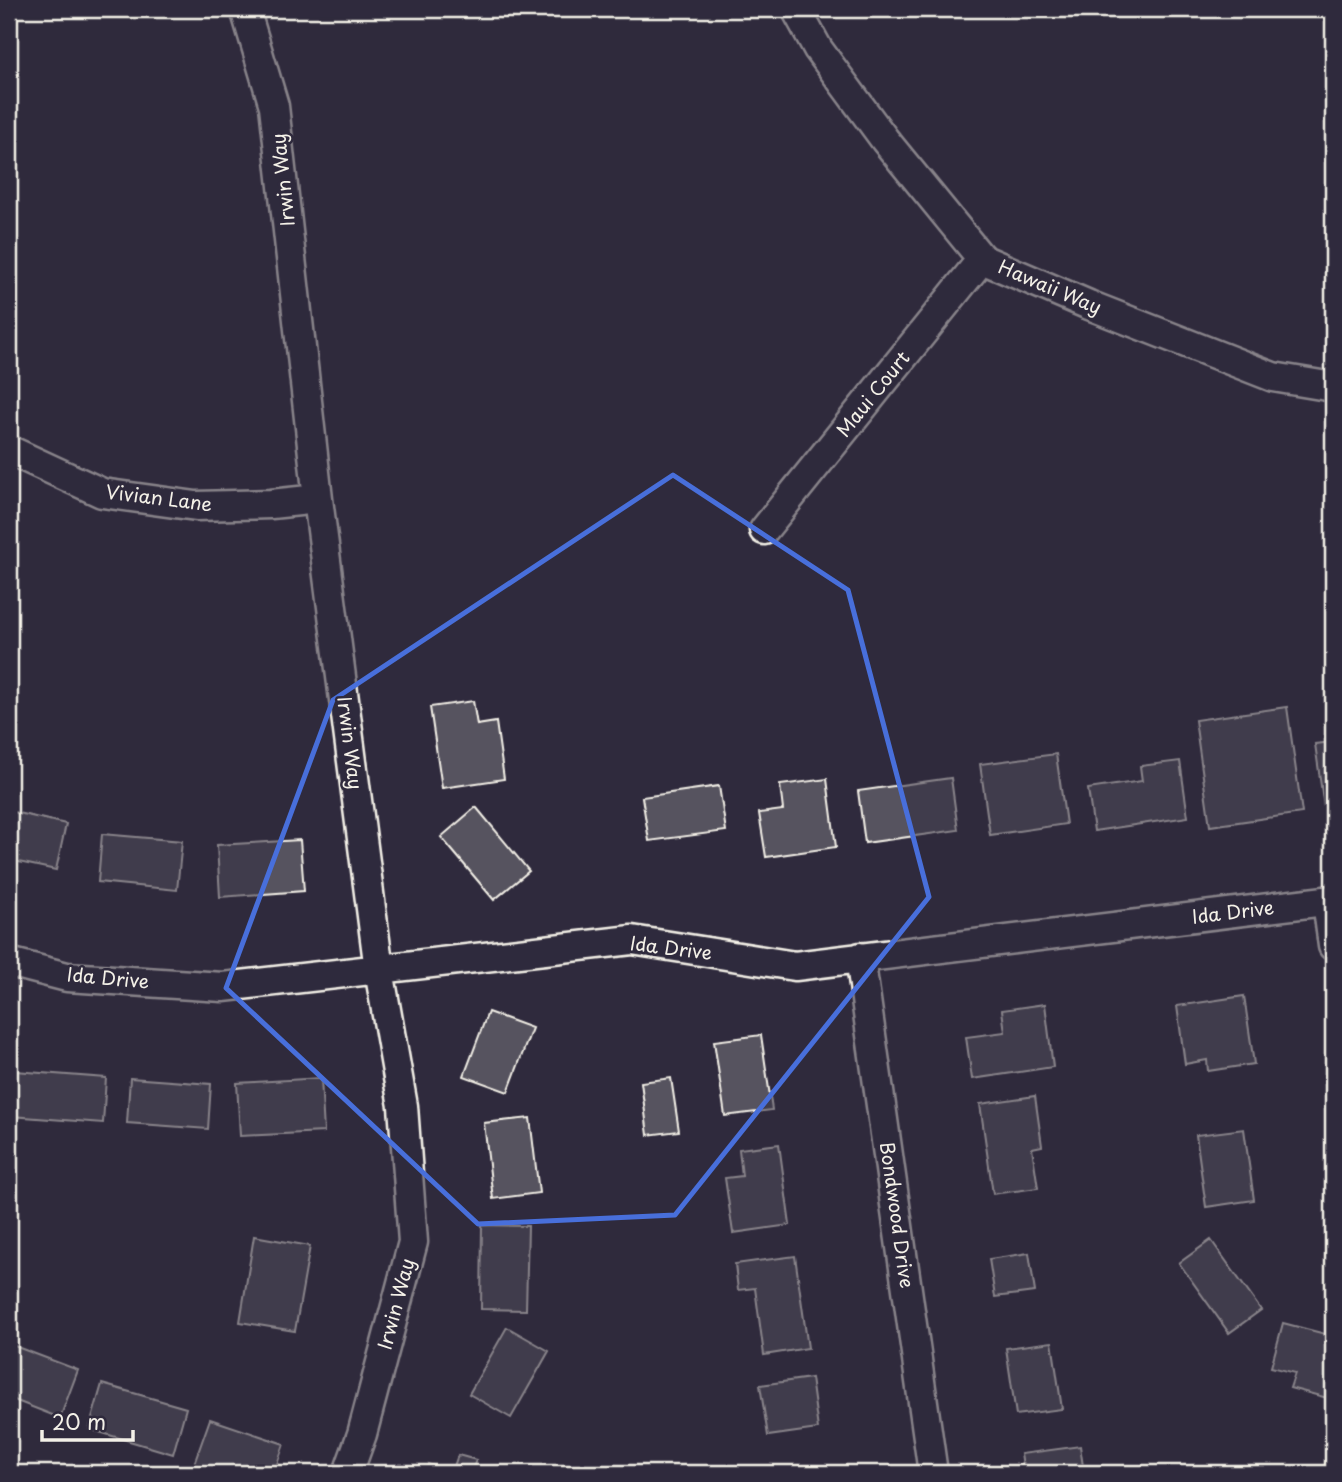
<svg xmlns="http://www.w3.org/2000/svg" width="1342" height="1482" font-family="'Playpen Sans',sans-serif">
<rect width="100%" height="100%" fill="#2f2a3d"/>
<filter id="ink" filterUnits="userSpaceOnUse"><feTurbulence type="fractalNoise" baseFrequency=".0143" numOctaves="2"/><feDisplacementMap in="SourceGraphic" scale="14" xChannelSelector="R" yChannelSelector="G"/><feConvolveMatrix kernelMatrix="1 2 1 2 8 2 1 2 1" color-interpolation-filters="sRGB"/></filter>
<g filter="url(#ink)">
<path fill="#56525f" stroke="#f4f1e8" stroke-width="2" d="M473,701L477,725L496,722L504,779L442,788L430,707Z
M1287,707L1302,813L1210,826L1195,720Z
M1333,742V805L1324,807L1315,744Z
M1056,754L1066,824L990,835L980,764Z
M1180,761L1188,817L1094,831L1088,789L1142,781L1140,766Z
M951,778L958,830L865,843L858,791Z
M827,779L836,847L766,857L759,813L783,810L780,785Z
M719,786L726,831L649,841L642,797Z
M476,807L529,871L494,900L441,837Z
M9,811L66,824L56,870L9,860Z
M102,834L182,841L177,890L98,882Z
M300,840L304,891L220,897L217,845Z
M1244,996L1254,1064L1208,1071L1207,1060L1185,1064L1177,1006Z
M1045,1004L1053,1067L972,1079L966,1037L1005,1032L1002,1010Z
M488,1012L532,1028L508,1092L464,1076Z
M761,1035L772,1110L725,1116L714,1041Z
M15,1071L106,1078L103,1123L11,1116Z
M130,1078L211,1084L208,1129L127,1123Z
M321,1078L324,1132L240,1136L237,1083Z
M671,1078L679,1131L648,1135L641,1082Z
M1035,1096L1042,1146L1032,1148L1038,1188L993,1194L980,1104Z
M530,1118L539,1193L493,1199L484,1123Z
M1244,1129L1254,1200L1206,1207L1196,1135Z
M779,1144L790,1225L733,1233L725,1178L742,1176L739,1149Z
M482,1225L528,1226L526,1310L481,1309Z
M254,1236L310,1246L295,1331L240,1322Z
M1211,1240L1261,1310L1229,1333L1179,1263Z
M1029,1253L1035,1292L995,1297L989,1259Z
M795,1256L808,1348L764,1355L755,1288L738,1290L735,1264Z
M1283,1323L1333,1336L1331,1399L1290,1388L1295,1373L1271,1367Z
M507,1327L549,1351L511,1418L469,1394Z
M1052,1342L1062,1409L1016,1415L1006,1348Z
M9,1344L78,1370L60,1418L9,1398Z
M811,1378L818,1429L768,1436L760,1385Z
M102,1384L186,1408L173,1454L89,1429Z
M210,1419L284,1444L274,1473H221L194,1464Z
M1080,1446L1084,1473H1024L1021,1454Z
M458,1455L476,1460L471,1473H425L428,1464L452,1472Z"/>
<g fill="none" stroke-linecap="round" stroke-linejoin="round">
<defs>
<path id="minor" d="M245,9L274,106L318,499L379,970L403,1106L413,1242L362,1434L348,1473
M796,9L818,49L885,140L982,259L1089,305L1273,377L1333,387
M9,450L102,493L196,506L271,504L318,499
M764,530L982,259
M1327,901L1333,946
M860,957L933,1473
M9,962L67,977L223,987L632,940L795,966L1333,900"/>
</defs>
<use href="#minor" stroke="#f4f1e8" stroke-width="33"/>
<use href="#minor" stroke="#2f2a3d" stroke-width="28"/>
</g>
</g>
<path d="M0 0H1342V1482H0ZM673,475L848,590L929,897L675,1215L478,1224L226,988L333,700Z" fill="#2f2a3d" fill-opacity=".55" fill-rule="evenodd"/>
<path fill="none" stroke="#486fdb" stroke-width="5" stroke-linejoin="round" d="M673,475L848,590L929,897L675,1215L478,1224L226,988L333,700Z"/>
<g text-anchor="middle" stroke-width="5" stroke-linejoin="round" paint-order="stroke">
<g font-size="19" fill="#f4f1e8" stroke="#2f2a3d">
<text transform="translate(283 180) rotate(-96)" y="7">Irwin Way</text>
<text transform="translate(1050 287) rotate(23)" y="7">Hawaii Way</text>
<text transform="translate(873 394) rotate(-51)" y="7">Maui Court</text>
<text transform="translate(159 498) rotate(7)" y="7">Vivian Lane</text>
<text transform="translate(350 743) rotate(83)" y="7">Irwin Way</text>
<text transform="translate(1233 912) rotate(-7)" y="7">Ida Drive</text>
<text transform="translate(671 948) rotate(7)" y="7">Ida Drive</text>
<text transform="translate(108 978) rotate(5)" y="7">Ida Drive</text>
<text transform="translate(897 1215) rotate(82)" y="7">Bondwood Drive</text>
<text transform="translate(396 1304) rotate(-75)" y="7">Irwin Way</text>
</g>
</g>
<rect width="1342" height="1482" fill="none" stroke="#2f2a3d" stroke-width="35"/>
<rect x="18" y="18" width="1307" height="1447" fill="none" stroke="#f4f1e8" stroke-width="2.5" filter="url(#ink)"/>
<path d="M42 1430v10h91v-10" fill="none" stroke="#f4f1e8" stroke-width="3.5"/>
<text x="52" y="1430" font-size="21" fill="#f4f1e8" stroke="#2f2a3d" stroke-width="5" paint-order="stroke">20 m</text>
</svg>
